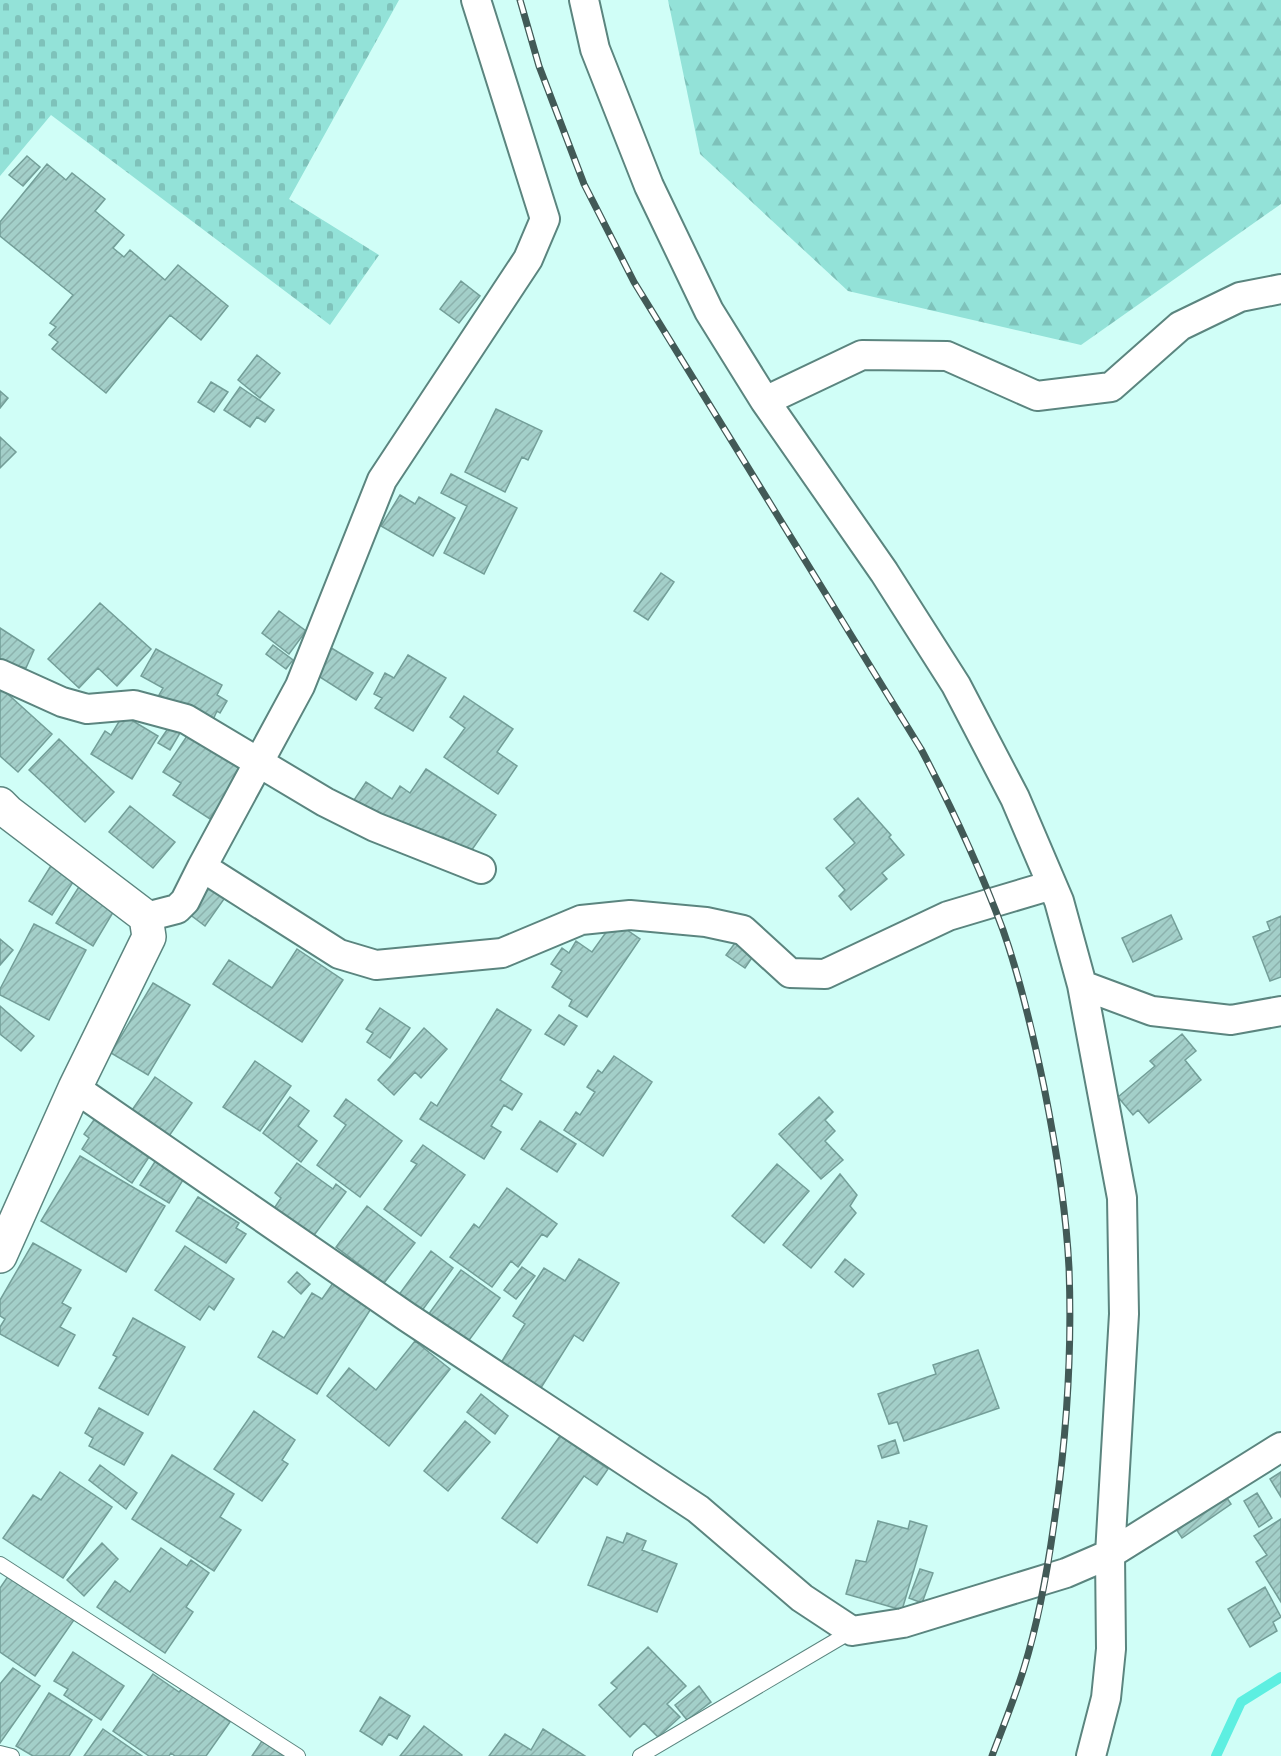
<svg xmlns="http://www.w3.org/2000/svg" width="1281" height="1756" font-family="'Fira Sans Condensed',sans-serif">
<defs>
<pattern id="forest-firs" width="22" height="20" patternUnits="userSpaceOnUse" patternTransform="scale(1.5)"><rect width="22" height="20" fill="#93e2d8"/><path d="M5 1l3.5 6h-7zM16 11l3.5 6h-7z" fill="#7ec2ba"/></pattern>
<pattern id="cemetery-stones" width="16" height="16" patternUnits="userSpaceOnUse" patternTransform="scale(1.5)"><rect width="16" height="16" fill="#93e2d8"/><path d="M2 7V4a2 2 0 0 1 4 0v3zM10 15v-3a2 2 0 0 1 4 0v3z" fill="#7ec2ba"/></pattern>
<pattern id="building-hatch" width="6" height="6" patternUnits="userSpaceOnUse" patternTransform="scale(1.5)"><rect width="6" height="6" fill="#a3cfc9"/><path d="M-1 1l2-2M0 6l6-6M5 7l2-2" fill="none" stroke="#8cb2ad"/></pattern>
</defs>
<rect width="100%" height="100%" fill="#d0fef7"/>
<path fill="url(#forest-firs)" d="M668,0H1281V204L1081,345L848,291L700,154Z"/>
<path fill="url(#cemetery-stones)" d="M0,0H399L289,199L379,255L330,325L51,115L0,176Z"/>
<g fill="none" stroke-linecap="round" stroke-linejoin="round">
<path stroke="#5defe1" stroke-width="10" d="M1216,1756L1241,1702L1281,1677"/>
</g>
<path fill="url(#building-hatch)" stroke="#739e98" stroke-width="1.5" d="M27,156L40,167L23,186L9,175Z
M47,164L66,180L72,173L105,199L95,211L124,235L113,248L124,257L130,250L165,280L178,265L228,306L201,340L170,315L106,393L52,349L58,342L49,335L56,327L50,323L73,295L0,236V222Z
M461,281L480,296L459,323L440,309Z
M257,355L280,373L260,398L238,380Z
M211,382L228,392L214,412L198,402Z
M240,387L274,410L265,422L257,417L250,427L224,410Z
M0,391L8,398L0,408Z
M496,409L542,431L528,460L522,457L505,492L465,472Z
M0,437L16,452L0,468Z
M451,474L517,508L484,574L444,553L467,506L441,493Z
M400,495L415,504L419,497L455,518L433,556L381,526Z
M661,573L674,582L648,620L634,611Z
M100,603L151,649L117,686L98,668L79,688L48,659Z
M279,611L306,631L289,654L262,633Z
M0,628L34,650L26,668L0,662Z
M273,645L293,660L286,669L266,654Z
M328,646L373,673L356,700L312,672Z
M156,649L222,685L217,695L227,701L220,713L217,711L211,724L159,695L163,688L141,676Z
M408,655L446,678L413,731L375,708L382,698L374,694L385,673L394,678Z
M0,687L52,734L18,772L0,756Z
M464,696L513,729L497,752L517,766L498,794L444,757L465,728L450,717Z
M123,715L158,736L132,779L91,754L105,731L111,735Z
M169,727L180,733L170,750L158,743Z
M189,733L252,769L237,777L210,819L173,795L181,783L163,772Z
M59,739L114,792L85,822L29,770Z
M426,769L496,815L469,854L443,837L439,843L415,827L409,836L354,800L366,782L392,799L400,786L410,793Z
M858,798L891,835L889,837L904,855L882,873L887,879L851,910L839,896L845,890L826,868L855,843L834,819Z
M130,806L175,842L153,868L109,832Z
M52,864L75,879L52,915L29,901Z
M82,882L118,904L93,946L56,923Z
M203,884L224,899L205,926L184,910Z
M1171,915L1182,939L1133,962L1122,938Z
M1281,916V977L1270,981L1253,937L1270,930L1267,922Z
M614,921L640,939L587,1017L569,1006L572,1000L552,987L562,971L551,964L562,948L569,953L576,941L592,952Z
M34,924L86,950L49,1020L0,995V989Z
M0,939L13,950L0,965Z
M738,939L756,952L745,968L726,955Z
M297,949L343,980L302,1042L213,984L229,960L272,988Z
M153,983L190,1005L148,1075L111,1053Z
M0,1006L34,1036L21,1051L0,1034Z
M380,1008L410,1028L390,1058L367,1042L373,1033L366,1029Z
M497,1009L531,1030L500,1080L522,1094L512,1110L504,1105L491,1126L501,1132L484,1159L420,1119L431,1102L437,1106Z
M559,1015L577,1026L564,1045L545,1034Z
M424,1028L447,1049L421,1078L415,1072L394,1095L378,1080Z
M1182,1034L1196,1051L1185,1060L1201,1080L1149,1123L1138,1110L1133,1115L1118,1097L1155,1066L1150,1061Z
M614,1056L652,1082L603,1156L564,1130L576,1112L580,1115L595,1092L587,1087L598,1070L602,1073Z
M255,1061L291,1086L260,1131L223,1107Z
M155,1077L192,1103L169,1136L132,1110Z
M290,1097L309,1111L298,1126L317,1141L301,1162L263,1133Z
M819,1097L833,1112L825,1120L835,1131L825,1141L843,1160L821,1179L779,1134Z
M346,1099L402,1141L360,1197L317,1165L346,1125L334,1116Z
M96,1117L151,1154L132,1183L82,1149L89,1138L84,1134Z
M540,1121L576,1144L557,1172L521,1149Z
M423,1145L465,1175L421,1236L384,1209L417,1164L411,1161Z
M80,1156L165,1206L126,1272L41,1221Z
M158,1157L186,1175L169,1203L140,1185Z
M297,1163L333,1189L336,1184L346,1192L312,1238L273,1210L281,1198L275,1193Z
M777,1164L809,1191L764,1243L732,1216Z
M840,1174L857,1195L850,1206L856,1213L811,1268L783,1245Z
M507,1188L557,1224L547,1237L542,1234L518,1267L511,1261L492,1287L450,1257L474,1224L479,1228Z
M198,1197L239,1223L236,1228L246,1234L226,1263L176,1231Z
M367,1206L415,1243L384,1283L336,1247Z
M33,1243L81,1270L62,1303L71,1308L60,1327L75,1335L58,1366L0,1334V1327L5,1319L0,1316V1300Z
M185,1246L234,1279L214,1310L209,1306L200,1320L155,1290Z
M431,1251L453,1268L421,1312L398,1296Z
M579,1259L619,1283L583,1341L574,1335L539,1391L499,1366L525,1324L513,1316L544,1268L565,1281Z
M845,1259L864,1274L853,1287L835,1272Z
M522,1267L535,1276L516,1299L504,1290Z
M461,1270L500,1298L464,1347L425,1319Z
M297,1272L310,1284L301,1294L288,1282Z
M333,1283L372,1307L317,1394L258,1357L273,1331L284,1338L312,1293L322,1299Z
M133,1318L185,1347L148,1415L99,1388L117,1357L113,1355Z
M415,1341L450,1369L389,1446L327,1396L349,1368L376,1390Z
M978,1350L999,1408L904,1441L897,1422L889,1424L878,1394L936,1374L933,1365Z
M481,1394L508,1416L495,1434L467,1412Z
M99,1408L143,1433L124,1465L89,1446L93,1438L85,1433Z
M254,1411L295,1440L282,1460L288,1464L262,1501L214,1469Z
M465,1421L490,1442L448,1491L424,1471Z
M560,1436L608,1469L597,1485L584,1476L537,1543L502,1518Z
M895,1440L899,1453L882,1458L878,1446Z
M172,1455L234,1494L220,1517L241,1530L214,1571L132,1519Z
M100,1465L137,1493L126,1509L89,1480Z
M60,1472L112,1507L63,1578L3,1538L33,1495L41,1500Z
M1281,1472V1497L1270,1479Z
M1223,1492L1231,1504L1182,1538L1174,1526Z
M1257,1493L1272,1518L1259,1527L1244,1501Z
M1281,1519V1602L1256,1562L1267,1555L1254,1536Z
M878,1521L908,1529L910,1521L927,1526L902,1610L846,1594L856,1560L866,1562Z
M627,1533L646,1541L642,1550L677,1564L657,1612L588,1585L607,1537L623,1543Z
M102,1543L118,1559L84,1596L67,1580Z
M161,1548L187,1566L191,1560L209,1573L186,1607L193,1612L165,1653L97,1607L115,1581L130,1592Z
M920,1569L933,1573L922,1603L909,1598Z
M11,1572L76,1617L35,1676L0,1652V1588Z
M1265,1587L1281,1617L1273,1622L1277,1631L1250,1647L1228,1609Z
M648,1647L686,1686L667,1704L680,1717L658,1737L644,1723L630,1737L599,1705L617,1688L611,1683Z
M73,1652L124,1686L101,1720L64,1695L68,1689L54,1681Z
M13,1668L40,1686L0,1743V1684Z
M153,1674L179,1692L182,1689L230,1722L206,1756H175L171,1753L169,1756H149L113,1731Z
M699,1686L711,1702L687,1720L675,1705Z
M49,1693L92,1720L69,1756H33L16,1746Z
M380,1697L410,1716L397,1739L389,1734L382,1745L360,1731Z
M424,1726L462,1755L461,1756H400Z
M103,1729L142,1756H84Z
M543,1729L585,1756H489L505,1734L531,1750Z
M262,1741L284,1756H252Z"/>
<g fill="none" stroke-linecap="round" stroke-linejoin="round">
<defs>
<path id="service" d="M0,1564L298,1756
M0,1753L12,1756
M640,1756L852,1631"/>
<path id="minor" d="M584,0L595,49L649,186L709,311L765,401L884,572L956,685L1015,798L1059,901L1082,985L1122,1198L1124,1314L1110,1554L1111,1649L1106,1698L1091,1756
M765,401L862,355L947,356L1037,396L1111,387L1180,326L1240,297L1281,289
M0,674L62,702L87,709L134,705L186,719L325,802L375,827L481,869
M202,867L339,954L376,965L502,953L581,920L630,915L706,922L743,930L790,973L825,974L948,916L1052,885
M146,917L177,909L185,901L202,867L300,686L382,480L528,259L545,219L476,0
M1082,985L1152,1011L1231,1020L1281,1011
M75,1088L407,1317L698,1509L802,1598L852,1631L903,1623L1066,1573L1110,1554L1281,1447"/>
<path id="tertiary" d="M0,804L8,812L146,917L149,937L75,1088L0,1256"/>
</defs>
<use href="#service" stroke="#5b857f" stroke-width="16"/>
<use href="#minor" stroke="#5b857f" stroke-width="32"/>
<use href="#tertiary" stroke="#5b857f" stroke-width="36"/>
<use href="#service" stroke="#fff" stroke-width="14"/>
<use href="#minor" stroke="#fff" stroke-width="28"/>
<use href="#tertiary" stroke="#fff" stroke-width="33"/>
<defs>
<path id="rail" d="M520,0L539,66L584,184L634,282L921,749C952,808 980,868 1003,930C1021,981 1033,1034 1044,1087C1056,1147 1066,1207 1069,1268C1072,1348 1067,1430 1056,1509C1049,1562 1040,1616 1024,1668C1015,1697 1003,1727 992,1756"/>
</defs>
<use href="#rail" stroke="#425a57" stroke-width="7"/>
<use href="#rail" stroke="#fff" stroke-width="4.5" stroke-dasharray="14" stroke-linecap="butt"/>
</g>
</svg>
